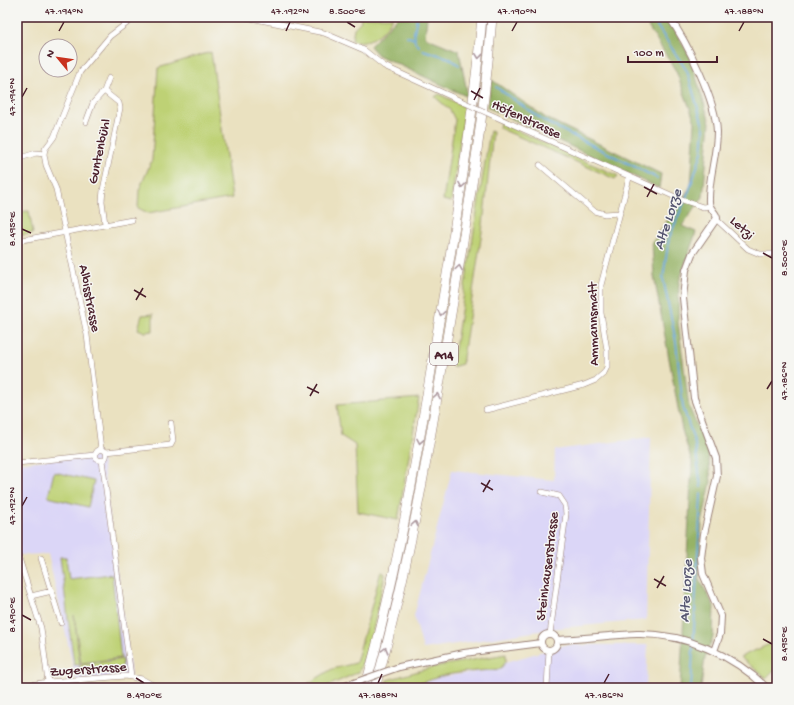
<svg xmlns="http://www.w3.org/2000/svg" width="794" height="705" font-family="'Gochi Hand',sans-serif">
<rect width="100%" height="100%" fill="#f6f6f2"/>
<filter id="ink" filterUnits="userSpaceOnUse"><feTurbulence type="fractalNoise" baseFrequency=".025" numOctaves="2"/><feDisplacementMap in="SourceGraphic" scale="8" xChannelSelector="R" yChannelSelector="G"/><feConvolveMatrix kernelMatrix="1 2 1 2 8 2 1 2 1" color-interpolation-filters="sRGB"/></filter>
<filter id="wash" filterUnits="userSpaceOnUse"><feTurbulence type="fractalNoise" baseFrequency=".012" numOctaves="4" result="noise"/><feDisplacementMap in="SourceGraphic" scale="16" xChannelSelector="R" yChannelSelector="G"/><feGaussianBlur stdDeviation="0.9" result="paint"/><feColorMatrix in="noise" values="0 0 0 0 0 0 0 0 0 0 0 0 0 0 0 0 0 1.4 0 .05"/><feComposite in="paint" operator="in"/></filter>
<g filter="url(#wash)">
<rect width="100%" height="100%" fill="#eae1c0"/>
<path fill="#dbd6f7" d="M651,437L646,620L558,628L423,649L414,616L452,470L554,480L555,450Z
M95,455L102,460L131,676L76,680L48,554L17,555V463Z
M565,645H648L646,688H405L430,681L439,677L500,669L506,662Z"/>
<path fill="#bed175" stroke="#847850" d="M360,17H393C385,32 370,46 352,40L354,28L361,21Z
M211,52L232,198L148,213L138,208L139,190L152,160L158,68Z
M439,94L465,107L451,202L443,200L455,120L450,110L435,97Z
M500,123L618,176L615,179L499,128Z
M490,131L493,132L483,225L462,364L452,367Z
M29,211L33,233L17,236V212Z
M153,314V331L145,332L138,329L142,315Z
M419,398L398,520L358,512L355,445L341,436L337,405Z
M54,472L94,481L88,507L48,497Z
M60,557H66L69,579L112,574L121,658L81,663L74,615L80,665H74Z
M381,571L385,574L371,640L359,672L323,688H301L332,669L356,663Z
M777,641V667L766,678L740,657Z
M506,654V662L500,669C484,671 453,672 439,677C419,684 406,688 385,688L387,680L433,667Z
M123,659L122,669L80,671V665Z"/>
<path fill="#96b366" stroke="#706948" d="M398,17H427L425,37L459,51L468,97L378,55L370,46Z
M642,17H667L690,57L710,123L703,197L682,226L696,232L679,282L678,321L689,407L708,451L711,482L702,523L699,579L714,606L713,637L705,657L701,688H680L692,462L682,430L654,276L652,243L691,186L695,122L676,71Z
M492,80L546,118L661,174L659,188L487,107Z"/>
<g fill="none" stroke-linecap="round" stroke-linejoin="round">
<path stroke="#66a5d8" stroke-width="2" d="M353,17L356,18
M417,17L414,32L415,42L419,46
M651,17L687,71L704,129L702,152L689,191L669,238L663,278L676,342L683,407L695,444L701,487
M407,36L414,39
M423,50L449,58L459,65
M496,87L544,121L657,178
M691,688L701,494"/>
</g>
</g>
<g filter="url(#ink)">
<g fill="none" stroke-linecap="round" stroke-linejoin="round">
<defs>
<path id="minor" d="M246,17L324,33L364,50L384,66L461,101
M104,91L109,78
M494,116L682,200L703,207L710,206
M86,122L93,103L104,91L119,103L120,108L103,190L102,201L105,224
M17,159L36,153L44,154
M540,165L594,211L605,214L619,213
M717,220L748,249L760,254H777
M17,241L132,220
M486,410L584,385L596,380L604,373L607,367V350L601,313V285L629,178
M101,449L87,335L56,189L46,165L44,154L45,149L54,137L80,72L110,36L135,17
M95.5 455a5.5 5.5 0 1 1 11 0a5.5 5.5 0 1 1-11 0Z
M106,452L171,445L173,441L171,423
M102,460L131,676
M17,463L95,455
M542,492L559,496L565,505L566,514L550,634
M18,555L41,628L48,682
M41,558L61,623
M31,596L52,591
M17,687L48,682L126,676L142,679L158,688
M547,688L549,650"/>
<path id="tertiary" d="M669,17C687,42 716,101 717,132C717,156 708,179 709,202C709,209 716,212 717,218L692,254L686,270L683,298L694,398L716,458L717,476L704,534L701,558L703,574L721,616L720,634L714,651
M541 642a8 8 0 1 1 16 0a8 8 0 1 1-16 0Z
M557,640C584,639 610,635 637,634C685,633 733,655 767,688
M399,667L464,653L541,643
M340,688L348,685"/>
<path id="motorway" d="M365,688C399,568 419,445 439,322C456,221 473,120 482,17
M375,688C409,569 429,448 449,326C466,223 484,121 492,17"/>
</defs>
<use href="#minor" stroke="#9a8076" stroke-width="6"/>
<use href="#tertiary" stroke="#9a8076" stroke-width="8"/>
<use href="#motorway" stroke="#9a8076" stroke-width="10"/>
<use href="#minor" stroke="#fff" stroke-width="5"/>
<use href="#tertiary" stroke="#fff" stroke-width="6"/>
<use href="#motorway" stroke="#fff" stroke-width="9"/>
<defs>
<path id="minor-bridge" d="M461,101L494,116"/>
<path id="tertiary-bridge" d="M348,685L399,667"/>
</defs>
<use href="#minor-bridge" stroke="#9a8076" stroke-width="6" stroke-linecap="butt"/>
<use href="#tertiary-bridge" stroke="#9a8076" stroke-width="8" stroke-linecap="butt"/>
<use href="#minor-bridge" stroke="#fff" stroke-width="5"/>
<use href="#tertiary-bridge" stroke="#fff" stroke-width="6"/>
</g>
<defs><path id="oneway-chevron" d="M-2-3.5L2.5 0L-2 3.5" fill="none" stroke-width="1.6" stroke-linecap="round" stroke-linejoin="round"/></defs>
<g stroke="#ae9aa0">
<use href="#oneway-chevron" transform="translate(479 56) rotate(96)"/>
<use href="#oneway-chevron" transform="translate(462 185) rotate(99)"/>
<use href="#oneway-chevron" transform="translate(459 268) rotate(-81)"/>
<use href="#oneway-chevron" transform="translate(441 313) rotate(99)"/>
<use href="#oneway-chevron" transform="translate(437 396) rotate(-80)"/>
<use href="#oneway-chevron" transform="translate(420 441) rotate(100)"/>
<use href="#oneway-chevron" transform="translate(415 524) rotate(-79)"/>
<use href="#oneway-chevron" transform="translate(385 650) rotate(-75)"/>
</g>
</g>
<path fill="none" stroke="#4a1f2b" stroke-width="1.5" d="M347,22L355,27M59,31L64,22M286,31L290,22M512,31L517,22M739,31L744,22M471,91L483,98M22,97L27,88M474,100L480,88M644,187L657,194M647,197L654,184M22,229L31,233M763,253L772,258M134,290L146,297M136,300L143,288M307,387L319,393M767,389L772,381M310,396L317,384M481,483L493,490M483,492L490,480M22,506L27,497M654,579L666,586M657,588L664,576M22,615L31,620M763,639L772,644M136,678L144,683M378,683L382,674M604,683L609,674"/>
<g text-anchor="middle" stroke-width="3" stroke-linejoin="round" paint-order="stroke">
<rect fill="#f6f6f2" stroke="#7e6067" stroke-width="1" x="430" y="343" width="28" height="22" rx="3"/>
<g font-size="13" font-weight="bold" fill="#4a1f2b">
<text x="444" y="359">A14</text>
</g>
<g font-size="14" fill="#4a1f2b" stroke="#f6f6f2">
<text transform="translate(527 118) rotate(25)" y="5">Höfenstrasse</text>
<text transform="translate(98 151) rotate(-78)" y="5">Guntenbühl</text>
<text transform="translate(743 227) rotate(43)" y="5">Letzi</text>
<text transform="translate(91 298) rotate(79)" y="5">Albisstrasse</text>
<text transform="translate(592 324) rotate(-91)" y="5">Ammannsmatt</text>
<text transform="translate(546 566) rotate(-83)" y="5">Steinhauserstrasse</text>
<text transform="translate(88 668) rotate(-4)" y="5">Zugerstrasse</text>
</g>
<g font-size="15" font-style="italic" fill="#555570" stroke="#f6f6f2">
<text transform="translate(667 219) rotate(-72)" y="5">Alte Lorze</text>
<text transform="translate(685 591) rotate(-87)" y="5">Alte Lorze</text>
</g>
</g>
<rect width="794" height="705" fill="none" stroke="#f6f6f2" stroke-width="44"/>
<g transform="translate(58 58) rotate(299)"><circle r="19" fill="#f6f6f2" stroke="#b1a0a2"/>
<path d="M0-3L7 15L0 10L-7 15Z" fill="#c8321e"/>
<text y="-6" font-size="11" font-weight="bold" text-anchor="middle" fill="#4a1f2b">N</text>
</g>
<path d="M628 56v6h89v-6" fill="none" stroke="#4a1f2b" stroke-width="2"/>
<text x="634" y="56" font-size="12" fill="#4a1f2b" stroke="#f6f6f2" stroke-width="3" paint-order="stroke">100 m</text>
<rect x="22" y="22" width="750" height="661" fill="none" stroke="#4a1f2b" stroke-width="1.5"/>
<g font-size="10" text-anchor="middle" fill="#4a1f2b">
<text x="64" y="14">47.194°N</text>
<text x="290" y="14">47.192°N</text>
<text x="347" y="14">8.500°E</text>
<text x="517" y="14">47.190°N</text>
<text x="744" y="14">47.188°N</text>
<text transform="translate(11 97) rotate(-90)" y="4">47.194°N</text>
<text transform="translate(11 229) rotate(-90)" y="4">8.495°E</text>
<text transform="translate(783 258) rotate(-90)" y="4">8.500°E</text>
<text transform="translate(783 381) rotate(-90)" y="4">47.186°N</text>
<text transform="translate(11 506) rotate(-90)" y="4">47.192°N</text>
<text transform="translate(11 615) rotate(-90)" y="4">8.490°E</text>
<text transform="translate(783 644) rotate(-90)" y="4">8.495°E</text>
<text x="144" y="698">8.490°E</text>
<text x="378" y="698">47.188°N</text>
<text x="604" y="698">47.186°N</text>
</g>
</svg>
